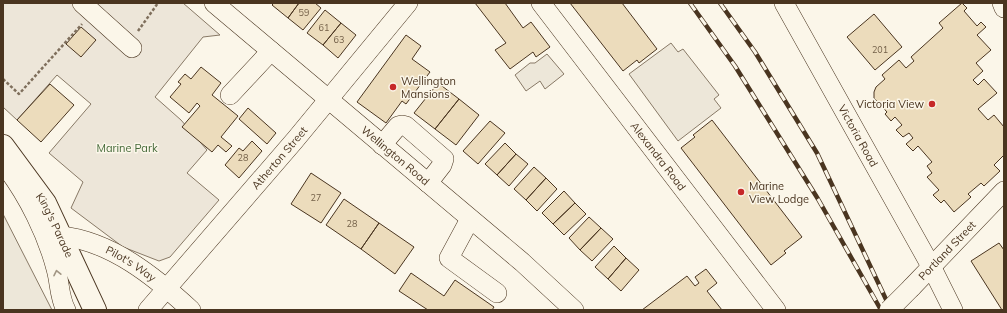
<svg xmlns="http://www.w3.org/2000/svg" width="1007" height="313" font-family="Mulish,sans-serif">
<rect width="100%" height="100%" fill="#fbf6e9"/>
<path fill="#ede6d9" stroke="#887966" d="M3,3H183L220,35L203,37L155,97L181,120L207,150L187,173L219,200L170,257L159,261L123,247L71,208L83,182L49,153L91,104L57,75L17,120L3,107Z"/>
<path fill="#ede7d9" stroke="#887966" d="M671,43L678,52L683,49L719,95L714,99L721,108L678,141L629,74Z
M547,54L564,74L545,89L540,81L526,91L515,75L530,63H535Z
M3,214L52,310H3Z"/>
<path fill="#ecdcbc" stroke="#4a3520" d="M274,3H299L288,18L272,5Z
M299,3H315L321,8L303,30L288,18Z
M475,3H505L523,28L531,22L550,47L536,57L533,52L510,69L495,50L506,43Z
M570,3H622L657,49L639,63L637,60L623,71Z
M962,3L967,8L964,11L977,26L981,22L986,27L977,35L991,50L976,63L983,71L973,80L978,85L984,79L997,93L978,109L988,120L994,115L1004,127V155L994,165L1000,171L984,186L981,183L968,194L971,197L954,212L944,200L941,203L933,195L939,190L927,177L932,173L927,166L932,162L918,146L913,151L906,144L913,138L909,133L903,137L896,130L902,125L895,117L891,121L885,114L887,112L874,98V92L876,87L885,79L882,75L899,60L906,68L914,61L911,57L943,28L939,23Z
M325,10L341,23L323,45L307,33Z
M874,14L902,47L875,70L847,37Z
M341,23L356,35L338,58L323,45Z
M81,27L96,40L81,57L66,44Z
M406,35L421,46L412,59L430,72L406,104L402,101L386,123L357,102Z
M201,67L221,83L212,95L238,116L221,137L232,146L226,152L218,145L212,152L182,127L200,106L197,103L189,113L170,97L181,84L178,82L185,74L191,79Z
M438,83L459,99L435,129L414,113Z
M50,84L74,105L41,142L17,120Z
M459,99L479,115L456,145L435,129Z
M248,108L276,133L267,144L239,119Z
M712,120L802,237L784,251L786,253L771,265L681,148L695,137L693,135Z
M490,121L505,133L478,164L463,151Z
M252,141L262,151L239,178L225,165L239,148L243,151Z
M505,143L516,154L497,175L485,164Z
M516,154L528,164L509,186L497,175Z
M534,167L546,178L526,200L514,189Z
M311,173L341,193L321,223L291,204Z
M546,178L557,189L537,211L526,200Z
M564,191L575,203L553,224L542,213Z
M344,199L379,223L361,249L326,225Z
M575,203L586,214L564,235L553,224Z
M589,217L601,228L580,250L569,238Z
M379,223L414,247L395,274L361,249Z
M601,228L613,239L592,261L580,250Z
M999,243L1004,250V310H1002L971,261Z
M614,246L626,258L608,279L595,267Z
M626,258L639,270L621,291L608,279Z
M706,269L717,283L707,291L722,310H642L687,276L695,286L699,283L695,277Z
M411,273L444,296L455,280L494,307L492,310H428L399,291Z"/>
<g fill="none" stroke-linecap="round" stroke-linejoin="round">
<defs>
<g id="minor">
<path d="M82,3L132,48"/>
<path id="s1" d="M214,3L522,262L574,310"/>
<path id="s2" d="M541,3L776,310"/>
<path id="s3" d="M784,3L932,268L953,310"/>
<path d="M1002,3L1004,8"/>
<path d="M230,95L271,51"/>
<path d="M382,145L398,126L402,125L406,126L444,159L442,165L428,183"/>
<path d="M6,167C28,196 47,234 56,269C60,283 59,297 66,310"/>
<path d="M470,219L449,258L497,293"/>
<path id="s4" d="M61,236C111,241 155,277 191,310"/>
<path id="s5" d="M911,288L1004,191"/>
<path id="s6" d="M148,310L295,140L408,3"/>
</g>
<g id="major">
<path id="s7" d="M3,146L45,203L95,310"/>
</g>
</defs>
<use href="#minor" stroke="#4a3520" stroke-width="20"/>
<use href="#major" stroke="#4a3520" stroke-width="24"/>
<path stroke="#7f6f5c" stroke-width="2.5" stroke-dasharray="3 2" stroke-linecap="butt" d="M138,31L158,3
M3,79L19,94L82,24"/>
<use href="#minor" stroke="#fbf6e9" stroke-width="19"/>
<use href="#major" stroke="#fbf6e9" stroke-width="22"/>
<defs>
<path id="rail" d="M690,3L735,66L818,199L881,310
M720,3L755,52L817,153L891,310"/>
</defs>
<use href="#rail" stroke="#4a3520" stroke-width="4.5"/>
<use href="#rail" stroke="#fbf6e9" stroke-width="3" stroke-dasharray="9" stroke-linecap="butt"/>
<defs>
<path id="minor-bridge" d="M889,310L911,288"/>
</defs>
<use href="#minor-bridge" stroke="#4a3520" stroke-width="20" stroke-linecap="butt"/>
<use href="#minor-bridge" stroke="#fbf6e9" stroke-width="19"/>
</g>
<defs><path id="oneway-chevron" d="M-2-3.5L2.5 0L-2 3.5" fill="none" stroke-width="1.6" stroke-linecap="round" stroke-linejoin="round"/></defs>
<use stroke="#a29684" href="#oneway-chevron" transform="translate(57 273) rotate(-102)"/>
<g fill="#c62828" stroke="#fbf6e9" stroke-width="1.5">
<circle cx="393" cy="87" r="4"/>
<circle cx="932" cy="104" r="4"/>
<circle cx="741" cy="192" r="4"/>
</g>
<g text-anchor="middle" stroke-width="3" stroke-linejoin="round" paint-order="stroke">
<g font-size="9" fill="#725f47">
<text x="304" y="16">59</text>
<text x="324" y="31">61</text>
<text x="339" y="43">63</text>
<text x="880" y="53">201</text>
<text x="243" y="161">28</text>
<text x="316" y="201">27</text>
<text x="352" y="227">28</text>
</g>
<g font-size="11" fill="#4a3520" stroke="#fbf6e9" text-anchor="start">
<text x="401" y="85">Wellington<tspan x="401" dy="13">Mansions</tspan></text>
<text x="924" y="108" text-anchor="end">Victoria View</text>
<text x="749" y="190">Marine<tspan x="749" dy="13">View Lodge</tspan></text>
</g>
<g font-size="11" fill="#4a3520" stroke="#fbf6e9">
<text dy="4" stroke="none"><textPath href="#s3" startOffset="152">Victoria Road</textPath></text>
<text dy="4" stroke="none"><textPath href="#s1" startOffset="237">Wellington Road</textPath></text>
<text dy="4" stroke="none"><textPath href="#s6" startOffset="201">Atherton Street</textPath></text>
<text dy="4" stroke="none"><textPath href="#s2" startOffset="193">Alexandra Road</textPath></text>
<text dy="4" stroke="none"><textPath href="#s7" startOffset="95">King's Parade</textPath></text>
<text dy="4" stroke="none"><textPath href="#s5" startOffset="52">Portland Street</textPath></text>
<text dy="4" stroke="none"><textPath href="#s4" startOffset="76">Pilot's Way</textPath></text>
</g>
<g font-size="11" fill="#436837" stroke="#fbf6e9">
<text x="127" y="152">Marine Park</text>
</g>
</g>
<rect width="1007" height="313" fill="none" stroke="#4a3520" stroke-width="8"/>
</svg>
